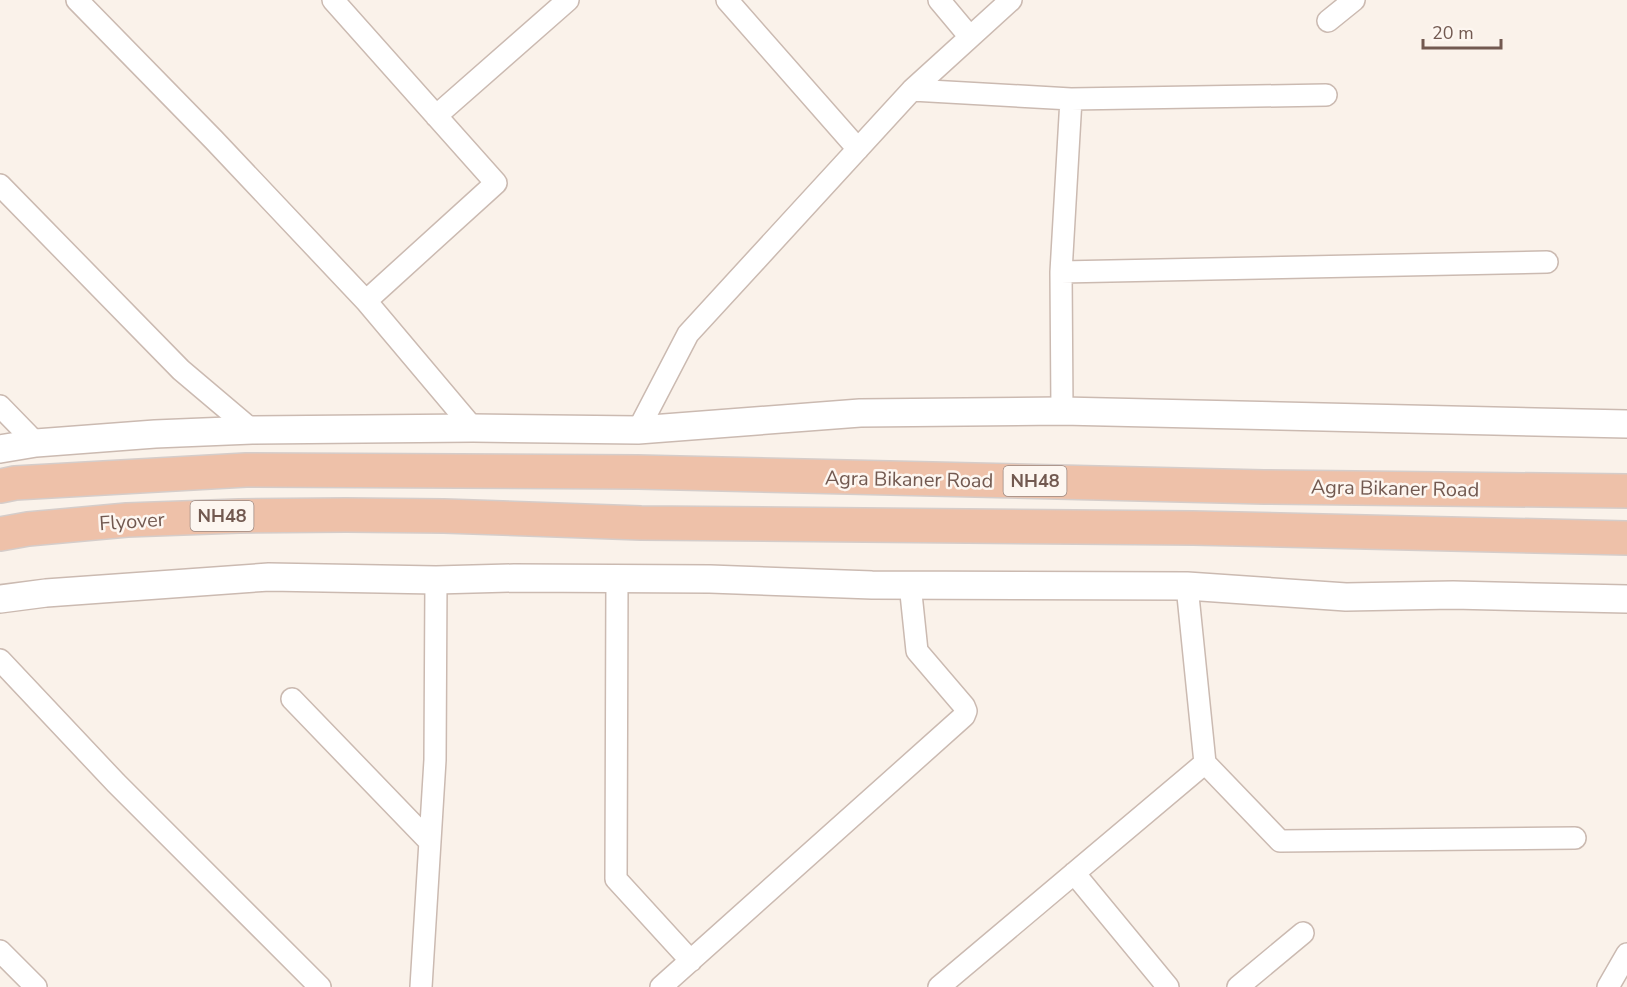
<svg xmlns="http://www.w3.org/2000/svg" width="1627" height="987" font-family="'Nunito Sans',sans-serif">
<rect width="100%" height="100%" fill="#faf2ea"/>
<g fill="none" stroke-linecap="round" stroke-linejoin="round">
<defs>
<path id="minor" d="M77,0L214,140L366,301L473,428
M333,0L496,183L366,301
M727,0L858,149
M939,0L970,37
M1328,21L1354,0
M912,90L1071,99L1326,95
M436,116L568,0
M0,185L181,370L252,430
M1061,272L1547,262
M0,406L36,443
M1062,411L1061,272L1071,99
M638,430L688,334L912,90L1011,0
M617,579L616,879L691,961
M0,660L116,783L320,987
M292,699L430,842
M1205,763L1280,841L1575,838
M1074,873L1168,987
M0,951L36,987
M421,987L435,760L436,580
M661,987L964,716L966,711L964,706L917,651L910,584
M939,987L1205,763L1187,586
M1238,987L1303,933
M1608,987L1627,954"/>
<path id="tertiary" d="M0,449L36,443L155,434L252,430L473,428L638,430L860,413L1062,411L1627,424
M0,599L46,593L269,577L436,580L514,578L710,579L872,585L1187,586L1346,597L1453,595L1627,599"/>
<path id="trunk" d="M0,486L15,483L246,470L638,472L1264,487L1627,491
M0,534L28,529L127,520L239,516L346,515L444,516L641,523L1193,528L1627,538"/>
</defs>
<use href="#minor" stroke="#cbbab1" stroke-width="24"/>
<use href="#tertiary" stroke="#cbbab1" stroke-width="30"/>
<use href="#trunk" stroke="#d5cdca" stroke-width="36"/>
<use href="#minor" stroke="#fff" stroke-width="21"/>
<use href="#tertiary" stroke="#fff" stroke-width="27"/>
<use href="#trunk" stroke="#eec1a9" stroke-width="33"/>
</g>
<g text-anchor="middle" stroke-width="5" stroke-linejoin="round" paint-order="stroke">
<g fill="#fdf6f0" stroke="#9c8880" stroke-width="1.5">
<rect x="1003.5" y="466" width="63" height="30" rx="4.5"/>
<rect x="190.5" y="501" width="63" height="30" rx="4.5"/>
</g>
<g font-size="18" font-weight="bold" fill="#725950">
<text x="1035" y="487">NH48</text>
<text x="222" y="522">NH48</text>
</g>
<g font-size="20" fill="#725950" stroke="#fdf6f0">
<text transform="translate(909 479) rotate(1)" y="7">Agra Bikaner Road</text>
<text transform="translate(1395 488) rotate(1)" y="7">Agra Bikaner Road</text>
<text transform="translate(132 521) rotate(-4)" y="7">Flyover</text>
</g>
</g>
<path d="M1423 39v9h78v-9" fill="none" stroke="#725950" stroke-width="3"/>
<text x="1432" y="39" font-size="18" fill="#725950" stroke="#fdf6f0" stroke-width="4.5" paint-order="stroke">20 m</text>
</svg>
